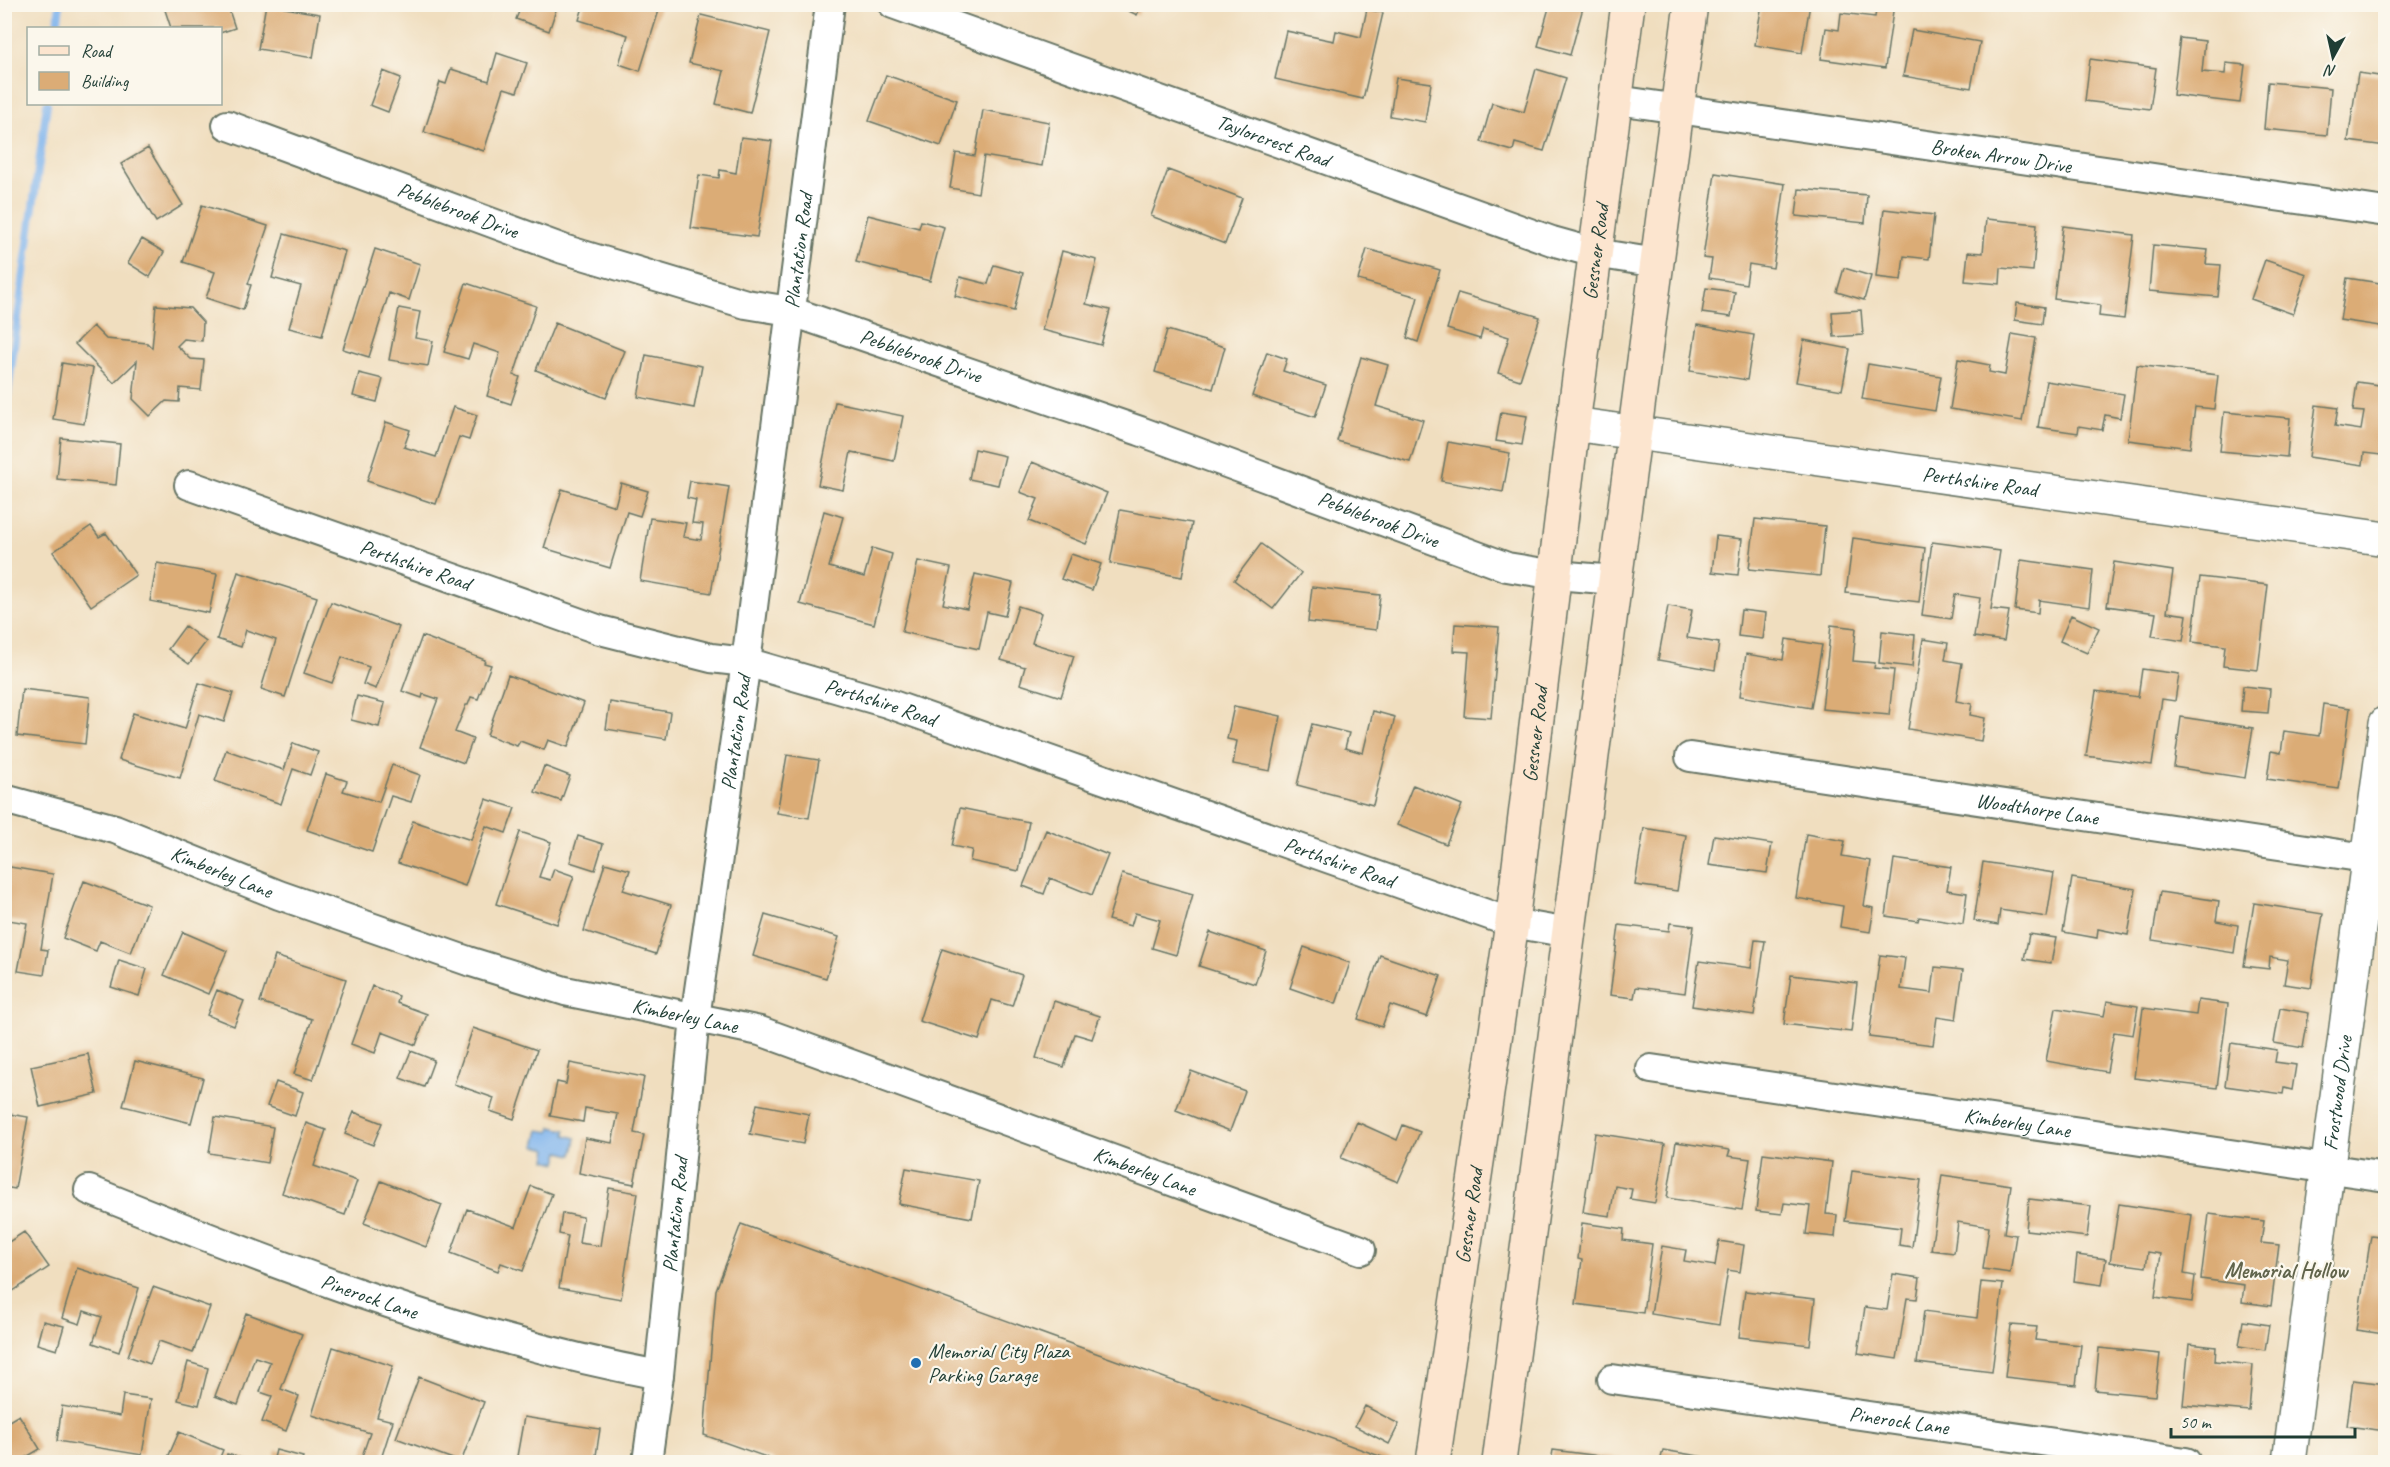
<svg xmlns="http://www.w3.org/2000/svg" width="2390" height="1467" font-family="Caveat,sans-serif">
<rect width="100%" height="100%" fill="#fbf7ec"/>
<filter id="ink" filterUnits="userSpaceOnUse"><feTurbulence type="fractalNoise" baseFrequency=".0167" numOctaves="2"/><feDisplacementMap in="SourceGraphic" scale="12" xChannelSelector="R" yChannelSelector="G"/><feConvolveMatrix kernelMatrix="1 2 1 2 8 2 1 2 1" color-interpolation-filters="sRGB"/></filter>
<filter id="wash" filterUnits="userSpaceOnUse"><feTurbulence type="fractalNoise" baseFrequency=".008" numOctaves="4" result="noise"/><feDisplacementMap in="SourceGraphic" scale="24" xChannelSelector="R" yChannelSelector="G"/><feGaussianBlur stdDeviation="1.35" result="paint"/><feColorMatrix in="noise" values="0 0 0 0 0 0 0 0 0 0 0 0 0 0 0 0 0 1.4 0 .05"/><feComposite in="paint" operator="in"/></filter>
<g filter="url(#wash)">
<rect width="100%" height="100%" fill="#f0debf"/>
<path fill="#7fb4ed" stroke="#4f7890" stroke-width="1.5" d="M551,1127L566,1130V1135L576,1138L573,1155L560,1152L557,1163L546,1160L548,1149L535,1146L539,1130L550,1132Z"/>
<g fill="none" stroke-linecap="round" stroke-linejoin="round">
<path stroke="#7fb4ed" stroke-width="8" d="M57,28L60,4
M4,420L47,104"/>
</g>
<g id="blocks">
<path fill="#dbac76" d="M163,4H227L235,28L220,33V28H171Z
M266,4H285L284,8L320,14L313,58L258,49Z
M522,4H549L557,7L549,31L516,19Z
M584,4H661L640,71L619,64L628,35L579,20Z
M1114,4H1142L1137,15Z
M1541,4H1584L1570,55L1538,46L1549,8Z
M1762,4L1788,6V4H1810L1802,53L1755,45Z
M1877,4H1894L1885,68L1821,59L1826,28L1839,30L1841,13L1875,17Z
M1367,9L1383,13L1363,99L1275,79L1286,31L1334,41L1336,31L1361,37Z
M701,15L770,32L750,113L716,104L724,71L689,63Z
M1912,30L1980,42L1971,88L1903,76Z
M2180,38L2205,41L2202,72L2225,74L2226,63L2245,65L2240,103L2173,95Z
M497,53L527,63L517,92L504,88L484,151L424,132L440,82L446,84L451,69L489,81Z
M2090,59L2156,68L2150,109L2085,101Z
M1536,69L1566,78L1544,151L1515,143L1513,151L1481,142L1492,103L1524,112Z
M383,71L401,78L388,112L370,105Z
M2358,73L2386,77V146L2348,141Z
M886,75L957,100L941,146L869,121Z
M1396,78L1431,83L1425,122L1390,116Z
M2268,82L2331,88L2327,135L2264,129Z
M983,110L1049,122L1042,166L984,156L978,193L950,188L956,153L975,156Z
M741,137L772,141L757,237L691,228L699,175L719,178L720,170L736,173Z
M148,148L183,205L156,222L121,164Z
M1168,170L1242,198L1225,244L1151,216Z
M1715,173L1785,184L1773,268L1749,264L1746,284L1709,278L1712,259L1703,258Z
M1799,189L1867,195L1865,223L1796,216Z
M202,205L268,226L248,284L251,285L243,310L206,298L215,272L183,262Z
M1884,209L1934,215L1929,259L1904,256L1901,280L1876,277Z
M868,215L919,228L921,221L944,227L930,281L856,262Z
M1986,219L2037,224L2033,271L2001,268L2000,284L1965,281L1968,252L1983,253Z
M2063,226L2134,235L2124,319L2099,316L2100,305L2054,299Z
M284,234L345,251L322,336L289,328L301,286L272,278Z
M142,239L164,252L150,277L128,263Z
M2153,245L2208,250L2206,264L2221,265L2218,297L2149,291Z
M375,249L420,264L409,300L389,293L369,357L343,349Z
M1367,249L1440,270L1418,342L1407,338L1418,297L1358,280Z
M1062,251L1097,260L1086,304L1110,310L1101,345L1042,330Z
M2265,260L2307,274L2293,314L2251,299Z
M994,265L1023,273L1014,311L955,296L960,277L988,284Z
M1844,268L1871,276L1864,300L1837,292Z
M2347,278L2386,284V327L2340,320Z
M466,283L536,306L514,375L520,377L511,404L487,396L500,353L473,344L468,359L444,352Z
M1706,288L1735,292L1731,317L1702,313Z
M1458,293L1540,317L1520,380L1498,373L1509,337L1483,329L1480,339L1447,329Z
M2017,303L2044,307L2042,324L2015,320Z
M156,305L190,308L203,322L202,341L184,339L177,346L191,359L204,360L201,390L180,388L179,402L166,401L150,416L133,399L137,361L114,383L75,344L93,326L106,339L147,343L152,348Z
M399,308L420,312L415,338L433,341L428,366L389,360Z
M1861,310L1863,335L1834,337L1832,312Z
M555,323L625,351L606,398L536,370Z
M1697,325L1754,335L1747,380L1690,371Z
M1167,330L1225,347L1213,389L1155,372Z
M2012,334L2036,338L2022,421L1950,409L1958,359L1990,365L1989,372L2005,375Z
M1804,340L1850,349L1842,390L1796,382Z
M1267,352L1287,359L1283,371L1326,385L1315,417L1252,396Z
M646,355L702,366L694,408L638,397Z
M1361,357L1388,365L1376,406L1423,420L1410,462L1337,441Z
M62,363L93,368L84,424L53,419Z
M1868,364L1941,376L1935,411L1862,399Z
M2137,365L2218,375L2214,409L2195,407L2190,448L2128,440Z
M359,373L383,379L377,402L353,396Z
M2046,381L2124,394L2120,418L2105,415L2102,430L2079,426L2078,433L2038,427Z
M2357,382L2386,386V420L2381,455L2364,453L2363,465L2309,457L2316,405L2338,408L2335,426L2361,430L2364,412L2353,411Z
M835,402L903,416L894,461L851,452L843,490L818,485Z
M453,407L477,415L469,440L459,437L436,504L367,481L386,422L410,430L404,447L436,457Z
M1501,412L1527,416L1522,445L1496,441Z
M2224,412L2290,418L2287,457L2220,451Z
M61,438L120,444L116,485L57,479Z
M1448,442L1510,453L1503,492L1441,481Z
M975,449L1005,456L998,485L969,479Z
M1032,462L1107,493L1086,544L1029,521L1038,499L1020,492Z
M690,481L729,487L711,593L640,581L650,518L686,523L683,537L701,540L703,524L692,523L696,500L687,498Z
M621,483L648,491L640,516L627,512L610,568L544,548L562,489L615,506Z
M1120,510L1192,523L1182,577L1110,563Z
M824,511L843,517L829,567L864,577L872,548L892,554L874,624L800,604Z
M1755,519L1825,526L1820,576L1749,569Z
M91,526L99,537L106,533L136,575L91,606L53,552Z
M1716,536L1742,539L1738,575L1712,572Z
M1853,538L1925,548L1919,602L1846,593Z
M1932,542L2000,551L1991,609L2009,611L2004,641L1974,637L1980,598L1955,594L1951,619L1922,615Z
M1261,544L1301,573L1273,609L1234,580Z
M1071,554L1101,564L1092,590L1061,579Z
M2021,560L2093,570L2089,607L2039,600L2038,613L2015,610Z
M918,561L951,568L943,604L967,609L975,574L1013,583L1005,616L987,612L979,649L902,632Z
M2114,562L2173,571L2167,612L2187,615L2183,641L2152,636L2156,613L2107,606Z
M157,563L217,574L209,613L150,601Z
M238,572L317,597L285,697L261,689L276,640L246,630L241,647L217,639Z
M2200,577L2268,585L2258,670L2223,666L2225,646L2192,642Z
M1312,587L1380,595L1376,630L1308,622Z
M331,602L399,627L376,689L363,684L369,667L342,657L332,683L304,673Z
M1018,606L1041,613L1032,643L1074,656L1061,697L1020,684L1025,667L1001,660Z
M1668,606L1692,610L1687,638L1719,643L1715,670L1658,660Z
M1741,610L1766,613L1763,639L1738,636Z
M2071,615L2099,628L2087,653L2060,641Z
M1455,624L1499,627L1491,718L1464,716L1469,652L1453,651Z
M1831,625L1856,628L1853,661L1875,663L1874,668L1894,670L1889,715L1822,709Z
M185,626L206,642L189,664L168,649Z
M1882,631L1915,635L1912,667L1879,663Z
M422,636L485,660L484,663L491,665L478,699L471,697L468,705H466L455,732L473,739L464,763L420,747L438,699L423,694L422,698L402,691Z
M1786,639L1822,645L1811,708L1740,696L1746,654L1783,660Z
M1923,639L1948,643L1945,660L1962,663L1956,701L1972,704L1970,715L1985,718L1981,741L1908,729Z
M2142,669L2179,674L2175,701L2162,699L2152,765L2086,756L2096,691L2138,697Z
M508,675L584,703L568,747L548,740L544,750L520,741L517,746L487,735Z
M199,683L233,693L224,722L199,714L180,778L119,760L133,713L185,729Z
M2243,686L2270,689L2268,713L2241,711Z
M22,689L90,697L85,744L17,736Z
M357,696L385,703L379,727L351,720Z
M610,702L670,712L666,739L606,729Z
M2323,704L2350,708L2339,789L2267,779L2271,751L2281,753L2284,731L2319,736Z
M1234,706L1281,716L1270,771L1233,764L1237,741L1227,739Z
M1373,711L1395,717L1373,805L1297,785L1312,724L1349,733L1345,748L1363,753Z
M2181,717L2253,728L2245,778L2174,767Z
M293,743L318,752L310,775L293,769L281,804L215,781L226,750L284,770Z
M787,755L819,760L809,818L777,813Z
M392,765L420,775L411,802L391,796L372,852L307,830L326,774L347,781L343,791L379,802Z
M544,766L570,776L561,801L535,792Z
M1413,785L1462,805L1446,844L1397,825Z
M486,799L515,808L506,833L486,826L465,886L398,863L413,821L471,840Z
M960,808L1029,822L1019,871L970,861L972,850L952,846Z
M1644,828L1686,835L1677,891L1635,885Z
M1046,830L1108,855L1092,895L1050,878L1044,894L1023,886Z
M520,832L551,842L539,877L550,880L554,869L574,876L557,924L496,904Z
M1806,834L1845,841L1842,856L1871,861L1864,906L1874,908L1870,932L1840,927L1843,906L1796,898Z
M1714,835L1772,844L1767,873L1709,865Z
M578,836L603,844L595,870L570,862Z
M1894,859L1951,867L1947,890L1967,893L1963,924L1919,917L1918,921L1886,916Z
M1983,862L2054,873L2047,917L2000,910L1998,925L1974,921Z
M605,863L630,870L623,890L671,905L656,954L584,931Z
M4,866L53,874L41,949L48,950L44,975L18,971L27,923L9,920L7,933L4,932Z
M1122,874L1193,894L1176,955L1152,948L1160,920L1135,913L1131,926L1108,920Z
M2072,878L2136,889L2128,935L2098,929L2097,938L2063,932Z
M84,881L149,905L131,953L100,941L96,951L63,938Z
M2160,892L2219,901L2216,921L2238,925L2234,953L2152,940Z
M2254,903L2323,914L2311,988L2284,984L2288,960L2270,957L2269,969L2244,966Z
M765,915L839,937L826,978L753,956Z
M1670,923L1694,926L1685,993L1636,987L1634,998L1610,995L1619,925L1669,931Z
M183,932L227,951L208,994L164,975Z
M1210,932L1266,951L1255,984L1199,966Z
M2029,934L2056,938L2051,963L2024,959Z
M1755,940L1765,941L1754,1015L1692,1006L1699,961L1751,968Z
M1304,947L1350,963L1336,1004L1290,988Z
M942,949L1022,975L1012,1006L992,1000L979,1040L919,1021Z
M1380,955L1441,976L1427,1017L1390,1005L1382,1027L1358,1019Z
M1880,955L1905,958L1901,989L1932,993L1935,967L1963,970L1956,1020L1937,1017L1933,1045L1869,1037Z
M275,956L346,979L313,1080L294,1074L312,1019L260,1002Z
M119,960L147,969L139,996L111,987Z
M1791,975L1857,983L1851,1032L1784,1024Z
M372,986L399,996L397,1003L427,1014L416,1045L382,1032L375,1053L351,1044Z
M217,990L244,1001L234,1026L207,1015Z
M2198,1000L2228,1004L2217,1088L2134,1078L2143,1008L2196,1015Z
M1054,1001L1100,1016L1092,1039L1075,1034L1064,1067L1036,1058Z
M2107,1001L2138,1006L2133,1035L2114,1032L2107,1072L2046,1061L2056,1008L2104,1016Z
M2280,1008L2309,1013L2303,1048L2274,1043Z
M473,1028L537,1050L514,1119L490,1111L494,1098L454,1084Z
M2231,1043L2277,1050L2275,1062L2296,1065L2292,1090L2284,1088L2283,1094L2225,1086Z
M411,1051L434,1060L424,1087L400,1078Z
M88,1054L97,1094L40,1107L31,1066Z
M135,1061L203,1078L191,1123L123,1106Z
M570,1063L644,1077L634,1133L644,1135L634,1184L579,1173L585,1138L612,1143L618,1114L585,1108L583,1122L550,1116L557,1082L566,1084Z
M1191,1071L1245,1091L1230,1131L1176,1110Z
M276,1082L303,1092L295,1116L267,1106Z
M757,1104L809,1114L803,1144L750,1134Z
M354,1112L382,1123L373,1145L345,1134Z
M4,1113L28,1117L15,1189L4,1187Z
M215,1117L273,1127L267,1163L209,1153Z
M1357,1122L1397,1140L1403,1125L1420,1132L1398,1182L1341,1158Z
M306,1123L326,1130L314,1166L357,1181L345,1215L282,1193Z
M1595,1133L1665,1144L1655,1203L1630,1199L1632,1189L1615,1186L1610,1216L1583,1212Z
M1676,1142L1730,1150L1728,1156L1750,1159L1742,1210L1667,1198Z
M1763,1153L1832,1162L1826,1214L1837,1215L1835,1237L1806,1234L1810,1206L1784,1203L1782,1214L1756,1211Z
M906,1168L979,1181L972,1218L899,1204Z
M1852,1171L1921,1180L1912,1247L1899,1245L1901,1228L1845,1221Z
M1942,1175L2011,1185L2004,1233L2016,1235L2010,1273L1983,1269L1989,1227L1958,1222L1954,1253L1931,1250Z
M381,1181L442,1205L426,1247L364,1223Z
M531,1186L552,1194L523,1271L501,1263L498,1271L451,1253L467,1209L516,1227Z
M609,1188L638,1193L621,1299L559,1288L568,1236L559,1234L562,1213L583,1217L579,1243L600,1246Z
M2029,1199L2091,1206L2087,1237L2026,1230Z
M2119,1204L2192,1215L2184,1274L2195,1276L2192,1302L2155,1297L2161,1254L2148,1252L2146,1267L2110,1262Z
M2209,1214L2264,1221L2261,1243L2279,1245L2271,1306L2242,1302L2244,1285L2201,1279Z
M1582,1223L1624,1229L1623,1240L1652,1244L1643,1313L1576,1304L1582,1260L1578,1259Z
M741,1224L1396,1462H780L704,1435L716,1290Z
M24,1232L49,1267L10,1293L4,1285V1245Z
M2371,1236L2386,1238L2384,1334L2356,1330Z
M1719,1241L1744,1245L1740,1272L1728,1270L1719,1325L1651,1314L1662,1246L1686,1250L1684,1261L1715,1266Z
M2077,1255L2106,1259L2102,1285L2074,1281Z
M77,1268L139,1288L119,1352L93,1343L102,1317L84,1311L80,1324L62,1318Z
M1893,1274L1920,1278L1917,1299L1907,1298L1897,1359L1858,1353L1865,1307L1887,1310Z
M1981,1282L2003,1284L1992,1372L1917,1363L1924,1311L1977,1318Z
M153,1287L210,1307L193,1353L159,1341L150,1364L128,1356Z
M1745,1291L1815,1299L1810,1345L1739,1337Z
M246,1313L302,1334L281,1389L299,1396L286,1431L262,1422L272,1396L260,1392L270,1362L255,1357L238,1405L215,1396Z
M43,1321L64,1326L57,1350L37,1344Z
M2243,1321L2269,1325L2265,1350L2239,1346Z
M2011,1325L2037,1327L2035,1340L2081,1345L2076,1385L2005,1377Z
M2189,1344L2216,1347L2215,1361L2253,1365L2249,1411L2183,1405Z
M333,1347L393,1366L377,1417L393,1421L380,1462H360L370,1433L312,1415Z
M2099,1348L2160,1354L2155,1396L2095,1390Z
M188,1362L208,1368L199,1405L178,1400Z
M419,1377L484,1402L461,1462L396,1438Z
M2353,1380L2386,1384V1431L2347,1426Z
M123,1395L151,1399L142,1455L57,1441L62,1406L120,1416Z
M1365,1406L1399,1424L1389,1444L1355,1426Z
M19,1415L40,1449L18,1462H4V1424Z
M524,1417L600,1429L595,1462H516Z
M179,1432L223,1450L218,1462H166Z
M276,1450L303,1457L301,1462H273Z
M1553,1450L1623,1459V1462H1551Z
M1663,1450L1710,1458V1462H1660Z
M227,1454L256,1462H225Z"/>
</g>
</g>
<g filter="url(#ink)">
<use href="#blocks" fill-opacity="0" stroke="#687565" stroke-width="1.5"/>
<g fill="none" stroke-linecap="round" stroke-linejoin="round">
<defs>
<g id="minor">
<path id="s1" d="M893,4L1552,241L1595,253L1657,263"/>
<path id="s2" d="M1617,100L2386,212"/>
<path id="s3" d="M227,125L563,249L746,304L790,311L1140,431L1507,567L1556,575L1615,580"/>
<path id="s4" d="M189,485L600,630L711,658L746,662L887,703L1512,923L1569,933"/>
<path id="s5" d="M1690,757L2386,861"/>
<path id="s6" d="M4,799L115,829L279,895L468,961L565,991L760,1031L1361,1250"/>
<path id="s7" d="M1651,1069L2386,1177"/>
<path id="s8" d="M89,1190C274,1265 462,1338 659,1375"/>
<path id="s9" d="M1612,1379L2186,1462"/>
<path id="s10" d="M647,1462L659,1375L695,1018L746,662L830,4"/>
</g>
<g id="tertiary">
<path id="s11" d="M1573,424L2386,539"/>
<path id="s12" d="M2289,1462L2386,723"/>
</g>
<g id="secondary">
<path id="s13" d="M1433,1462L1512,923L1573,424L1628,4"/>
<path d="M1499,1462L1691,4"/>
</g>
</defs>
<use href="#minor" stroke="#687565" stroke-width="32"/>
<use href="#tertiary" stroke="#687565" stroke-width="36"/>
<use href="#secondary" stroke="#687565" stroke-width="36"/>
<use href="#minor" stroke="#fff" stroke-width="28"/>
<use href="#tertiary" stroke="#fff" stroke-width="33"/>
<use href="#secondary" stroke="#fce5cf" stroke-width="33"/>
</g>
</g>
<circle fill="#1f6fb2" stroke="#fbf7ec" stroke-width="2" cx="916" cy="1363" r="6"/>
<g text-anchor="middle" stroke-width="4.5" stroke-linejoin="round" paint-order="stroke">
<g font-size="21" fill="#1f3d34" stroke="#fbf7ec">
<text dy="7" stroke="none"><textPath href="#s1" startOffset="404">Taylorcrest Road</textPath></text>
<text dy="7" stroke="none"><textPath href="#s2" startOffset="388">Broken Arrow Drive</textPath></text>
<text dy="7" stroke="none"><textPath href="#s3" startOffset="246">Pebblebrook Drive</textPath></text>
<text dy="7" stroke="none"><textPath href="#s10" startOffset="1221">Plantation Road</textPath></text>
<text dy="7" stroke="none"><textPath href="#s13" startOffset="1221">Gessner Road</textPath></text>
<text dy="7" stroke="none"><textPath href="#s3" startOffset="732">Pebblebrook Drive</textPath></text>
<text dy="7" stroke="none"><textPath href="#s11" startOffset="411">Perthshire Road</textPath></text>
<text dy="7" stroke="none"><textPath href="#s3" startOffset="1218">Pebblebrook Drive</textPath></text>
<text dy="7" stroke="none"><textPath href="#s4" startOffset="240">Perthshire Road</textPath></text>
<text dy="7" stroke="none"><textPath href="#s4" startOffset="726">Perthshire Road</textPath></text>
<text dy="7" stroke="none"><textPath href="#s10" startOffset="735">Plantation Road</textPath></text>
<text dy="7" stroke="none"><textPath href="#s13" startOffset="735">Gessner Road</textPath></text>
<text dy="7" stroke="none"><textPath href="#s5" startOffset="351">Woodthorpe Lane</textPath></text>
<text dy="7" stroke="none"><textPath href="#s4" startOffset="1212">Perthshire Road</textPath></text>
<text dy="7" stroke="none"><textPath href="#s6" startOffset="230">Kimberley Lane</textPath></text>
<text dy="7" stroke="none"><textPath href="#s6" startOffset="716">Kimberley Lane</textPath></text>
<text dy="7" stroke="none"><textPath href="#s12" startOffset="372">Frostwood Drive</textPath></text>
<text dy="7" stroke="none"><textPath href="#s7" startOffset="370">Kimberley Lane</textPath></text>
<text dy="7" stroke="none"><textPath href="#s6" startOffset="1202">Kimberley Lane</textPath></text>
<text dy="7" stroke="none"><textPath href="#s10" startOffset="249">Plantation Road</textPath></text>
<text dy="7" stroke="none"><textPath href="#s13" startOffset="249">Gessner Road</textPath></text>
<text dy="7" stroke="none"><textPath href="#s8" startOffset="300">Pinerock Lane</textPath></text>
<text dy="7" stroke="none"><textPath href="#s9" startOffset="290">Pinerock Lane</textPath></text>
</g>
<g font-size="21" fill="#1f3d34" stroke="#fbf7ec" text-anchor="start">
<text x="928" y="1358">Memorial City Plaza<tspan x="928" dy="24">Parking Garage</tspan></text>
</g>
<g font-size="22" font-weight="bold" fill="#61644b" stroke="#fbf7ec">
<text x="2286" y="1278">Memorial Hollow</text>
</g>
</g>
<rect width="2390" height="1467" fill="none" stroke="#fbf7ec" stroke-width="24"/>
<rect x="27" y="27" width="195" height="78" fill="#fbf7ec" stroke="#a3ada2" stroke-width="1.5"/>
<rect x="39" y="46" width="30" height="9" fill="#fce5cf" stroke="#a3ada2" stroke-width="1.5"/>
<text x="81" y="57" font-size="18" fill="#1f3d34">Road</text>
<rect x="39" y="72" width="30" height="18" fill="#dbac76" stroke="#a3ada2" stroke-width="1.5"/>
<text x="81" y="87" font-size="18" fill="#1f3d34">Building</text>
<g transform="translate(2333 57) rotate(188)" stroke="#fbf7ec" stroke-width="4.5" paint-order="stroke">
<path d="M0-4.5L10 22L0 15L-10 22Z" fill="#1f3d34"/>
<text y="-9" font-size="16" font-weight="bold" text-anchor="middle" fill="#1f3d34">N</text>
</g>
<path d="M2171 1428v9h184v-9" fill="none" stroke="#1f3d34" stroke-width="3"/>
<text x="2180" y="1428" font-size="18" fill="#1f3d34" stroke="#fbf7ec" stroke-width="4.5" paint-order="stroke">50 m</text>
</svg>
